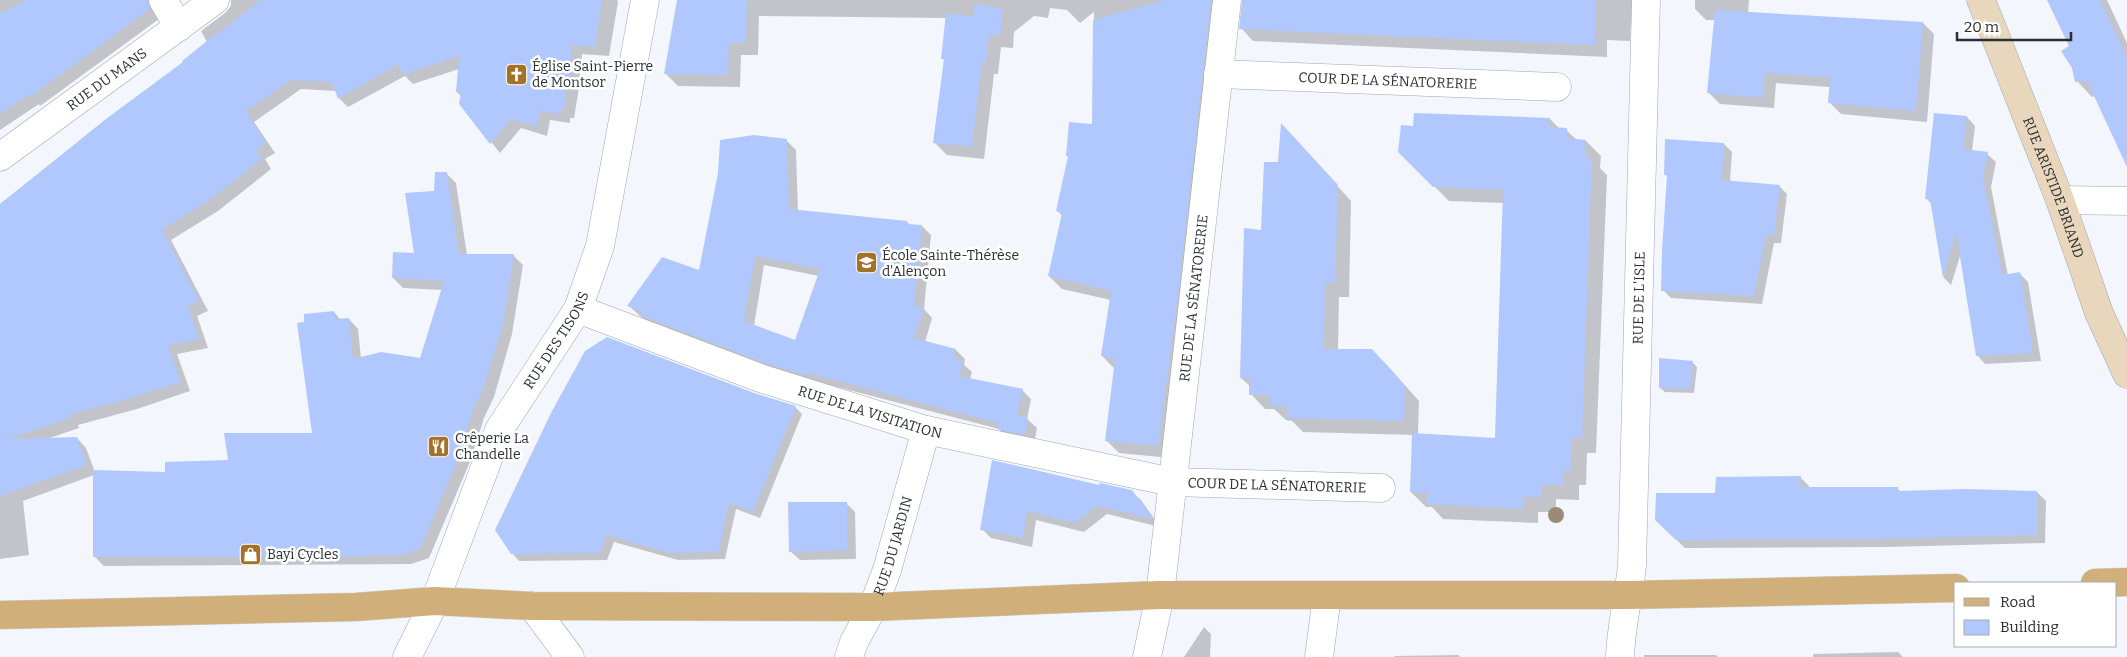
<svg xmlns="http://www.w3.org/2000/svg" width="2127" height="657" font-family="Bitter,serif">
<rect width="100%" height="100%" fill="#f3f6fd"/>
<path fill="#0003" fill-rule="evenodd" d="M0,0H161L159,19L40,106L39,104L0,130Z
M231,0H617L618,2L609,56L582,54L578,94L574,118H570V123L550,120L547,136L521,128L500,153L460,103L461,96L457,92L459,69L413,84L405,76L348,107L339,98L336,91L301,89L254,122L275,153L265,159L271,169L218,211L171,240L208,311L197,316L208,348L177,354L190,391L137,409L78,425L79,428L47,439L77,438L86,448L95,472L167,474L229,461L314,434L334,312L341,320L349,319L358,329L361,358L420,360L443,290L403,288L393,278L416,254L435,192L446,173L456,183L467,255L514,256L523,265L512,334L494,397L484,418L474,449L475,450L429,558L411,564L104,566L94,556V475L23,501L29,555L0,559V204L184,63L207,42L201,31L225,13L231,6Z
M678,0H1231L1170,458L1119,453L1106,440L1115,369L1102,356L1111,300L1062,289L1049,276L1062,216L1058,211L1069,157L1067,155L1093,126L1094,12L1080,23L1067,10L1050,8L1048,18L1034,16L1014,32L1013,48L1001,47L998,74H994L984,159L947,155L934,142L945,61L942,58L946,18L759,16L758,55H741L740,87L678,86L665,73Z
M1243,0H1632L1630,41L1607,40V57L1253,41L1241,28Z
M1695,0H1749L1748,13L1923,23L1934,34L1927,122L1841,114L1830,103V87L1776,83L1774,108L1720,104L1709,93L1715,20H1706L1695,9Z
M2048,0H2107L2127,43V148L2095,96L2092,97L2077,81L2070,46Z
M1935,114L1967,117L1975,126L1972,151L1987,154L1996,162L1991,187L2008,276L2020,274L2028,282L2041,361L1985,364L1977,355L1961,253L1951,285L1944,278L1932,205L1926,198Z
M1550,119L1560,129L1566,130L1577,140L1586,141L1601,156L1600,168L1607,175L1596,453H1587L1586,485H1579V500L1556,499V512H1538V523L1443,519L1432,507H1426L1411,492L1413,435L1303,432L1292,421L1286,420L1274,409H1265L1251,394V387L1241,378L1262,231L1280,163L1295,139L1351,201L1349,297H1339L1338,350H1372L1387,365L1419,401L1418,434L1497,439L1504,203L1449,201L1400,152L1415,127Z
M786,140L796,150L798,211L907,222L910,225L922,226L931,235L924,309L932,318L925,342L956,350L965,359L964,365L972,372L970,379L1022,390L1031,399L1027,419L1037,428L1034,444L1007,438L999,429L818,382L817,385L650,325L629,306L700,272ZM764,265L819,276L796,342L754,326Z
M1724,144L1732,152L1730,182L1779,186L1787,194L1781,243H1774L1762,304L1671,298L1663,290L1668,177L1665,174Z
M1692,362L1697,367L1694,393L1665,392L1660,388Z
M795,407L802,414L760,518L736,509L725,559L678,560L614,542L607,560L519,561L512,553Z
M993,461L1100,486L1131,491L1141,500L1160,527L1107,514L1084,532L1036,520L1032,547L991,538L982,529Z
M1800,477L1809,486V488H1897L1902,493L2037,492L2046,501L2045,543L1886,547L1685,548L1656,520L1716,494Z
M846,503L855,512L856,559L800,560L790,551Z
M1204,627L1211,634L1210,657H1184Z
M1898,652L1903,657H1813V654Z
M1458,655L1460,657H1394V656Z
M1644,655H1716L1718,657H1644Z"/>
<path fill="#b0c8fe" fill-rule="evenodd" d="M25,0H147L150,9L30,97L28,95L0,114V14Z
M261,0H602L595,47L572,45L569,85H567L564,109H561L560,114L540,111L537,127L511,119L490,144L459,104L461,93L456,92L459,56L402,75L399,64L338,99L332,82L291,80L246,111L266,143L256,149L262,159L208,201L162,230L199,301L188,306L199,339L168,345L181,382L127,399L69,415L70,418L7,439L77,437L87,465L0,496V204L106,119L183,62L182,61L207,41Z
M677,0H747L746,43H729L728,75L664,74Z
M1165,0H1211L1176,310L1158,446L1105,441L1115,359L1101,356L1111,291L1048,276L1062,213L1056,211L1068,156H1066L1069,122L1092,124L1093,20Z
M1242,0H1596L1595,45L1239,29Z
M2047,0H2100L2127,58V167L2087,81L2075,82L2072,68L2061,51L2069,46Z
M975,4L1003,9L1000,36L989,35L986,63L982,62L972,147L933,143L944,59H941L946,13L973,16Z
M1715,10L1923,22L1916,111L1828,103L1830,77L1765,73L1763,98L1707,93Z
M1414,113L1550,118V127L1567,128V138L1586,140V158H1592L1582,438H1572L1571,470L1564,471V485H1542L1541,497H1523V509L1427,504V493L1410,492L1412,433L1495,438L1503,190L1433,187L1398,152L1401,125L1413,126Z
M1934,113L1967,116L1963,149L1988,152L1983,178L2002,275L2020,272L2033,353L1976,356L1956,232L1943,278L1930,199H1925Z
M1281,123L1338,185L1335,283H1325L1324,349H1372L1405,386L1404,421L1287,418V407L1270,406V395H1249V378H1240L1244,228L1261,230L1264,162H1278Z
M754,135L787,139L789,209L907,221V224L922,225L914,306L924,308L914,338L956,349L954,359L963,361L959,376L1023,389L1017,415L1028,418L1025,435L997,429L998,423L808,373L807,376L765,363L639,315L643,312L627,306L662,257L699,270L718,173L720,140ZM755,256L820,269L795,340L744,321Z
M1665,139L1724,143L1722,180L1780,185L1774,236L1766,235L1754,296L1661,291L1662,251L1667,175H1664Z
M435,172H447L459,254H514L503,324L484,387L474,408L464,439L466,440L420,549L400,555L320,557H93V470L165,472V462L228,460L224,433H312L297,323L304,322V314L334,311L335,319L349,318L353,359L381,352L420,358L444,281L392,278L393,252L414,253L405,193L434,191Z
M607,337L754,393L796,406L753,512L729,503L718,552L669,553L607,535L600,553L511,554L495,530L552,411L585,351Z
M1659,358L1693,361L1690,389L1659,388Z
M992,460L1099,485L1100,483L1132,490L1153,519L1097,506L1075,523L1027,511L1023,538L980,530Z
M1801,476L1800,487H1898V491L1966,489L2037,491V535L1877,539L1676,540L1655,520L1656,493H1715L1716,477Z
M788,502H847V550L789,552Z"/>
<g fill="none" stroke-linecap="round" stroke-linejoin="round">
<defs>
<g id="street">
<path d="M163,0L179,27"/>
<path id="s1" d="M1218,74L1557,87"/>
<path id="s2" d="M0,157L215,0"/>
<path d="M2060,200L2127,201"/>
<path id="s3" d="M578,309L760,378L926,430L1172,482L1381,488"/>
<path d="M532,606L570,657"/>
<path id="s4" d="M407,657L435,601L499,430L578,309L600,246L645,0"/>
<path id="s5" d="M849,657L854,642L873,607L887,570L926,430"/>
<path id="s6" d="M1147,657L1160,595L1227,0"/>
<path d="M1319,657L1327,596"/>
<path id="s7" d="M1620,657C1621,625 1629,597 1632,565L1646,0"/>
</g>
<g id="secondary">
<path id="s8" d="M1981,0L2060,200L2099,313L2127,374"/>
</g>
<path id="primary" d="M2095,583L2127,582
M0,615L356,607L435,601L532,606L873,607L1160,595H1629L1956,588"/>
</defs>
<use href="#street" stroke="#9ea5b4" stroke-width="29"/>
<use href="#secondary" stroke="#9ea5b4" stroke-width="29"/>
<use href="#primary" stroke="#d0d1d2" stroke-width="29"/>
<use href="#street" stroke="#fff" stroke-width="28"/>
<use href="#secondary" stroke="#e8d7bc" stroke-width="28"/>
<use href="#primary" stroke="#d1af7a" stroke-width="28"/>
</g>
<circle fill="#998b78" cx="1556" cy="515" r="8"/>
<defs>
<symbol id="church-square" viewBox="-11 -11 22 22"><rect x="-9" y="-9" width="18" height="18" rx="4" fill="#a47128" stroke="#fff"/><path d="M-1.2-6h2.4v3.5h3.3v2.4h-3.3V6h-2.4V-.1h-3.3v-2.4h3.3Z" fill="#fff"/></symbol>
<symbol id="school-square" viewBox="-11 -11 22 22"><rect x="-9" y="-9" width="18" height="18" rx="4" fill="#a47128" stroke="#fff"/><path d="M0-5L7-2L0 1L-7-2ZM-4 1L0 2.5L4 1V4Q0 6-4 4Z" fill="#fff"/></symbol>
<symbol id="restaurant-square" viewBox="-11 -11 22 22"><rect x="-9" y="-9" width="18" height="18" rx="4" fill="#a47128" stroke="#fff"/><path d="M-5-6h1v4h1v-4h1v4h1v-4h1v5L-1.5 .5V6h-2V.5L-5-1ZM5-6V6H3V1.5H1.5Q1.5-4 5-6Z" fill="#fff"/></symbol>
<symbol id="shop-square" viewBox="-11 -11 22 22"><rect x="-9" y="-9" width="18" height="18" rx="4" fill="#a47128" stroke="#fff"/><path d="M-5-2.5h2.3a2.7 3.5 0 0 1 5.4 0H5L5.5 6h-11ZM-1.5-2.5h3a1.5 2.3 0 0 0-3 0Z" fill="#fff"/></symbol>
</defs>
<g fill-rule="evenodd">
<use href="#church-square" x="504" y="62" width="25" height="25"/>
<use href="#school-square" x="854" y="250" width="25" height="25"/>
<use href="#restaurant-square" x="426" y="434" width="25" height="25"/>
<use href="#shop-square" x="238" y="542" width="25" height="25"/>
</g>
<g text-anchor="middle" stroke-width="5" stroke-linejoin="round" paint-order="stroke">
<g font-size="14" fill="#2b2e34" stroke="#fff" text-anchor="start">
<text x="532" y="71">Église Saint-Pierre<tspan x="532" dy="16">de Montsor</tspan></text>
<text x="882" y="260">École Sainte-Thérèse<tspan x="882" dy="16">d'Alençon</tspan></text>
<text x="455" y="443">Crêperie La<tspan x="455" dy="16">Chandelle</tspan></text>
<text x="267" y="559">Bayi Cycles</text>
</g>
<g font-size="14" fill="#2b2e34" stroke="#fff">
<text dy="5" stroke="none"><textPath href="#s2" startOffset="132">RUE DU MANS</textPath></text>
<text dy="5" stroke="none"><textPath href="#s1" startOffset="170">COUR DE LA SÉNATORERIE</textPath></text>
<text dy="5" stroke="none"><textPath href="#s8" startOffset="201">RUE ARISTIDE BRIAND</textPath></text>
<text dy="5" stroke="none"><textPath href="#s6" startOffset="362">RUE DE LA SÉNATORERIE</textPath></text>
<text dy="5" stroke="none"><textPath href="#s7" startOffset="360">RUE DE L'ISLE</textPath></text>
<text dy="5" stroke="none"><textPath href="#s4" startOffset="352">RUE DES TISONS</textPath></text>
<text dy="5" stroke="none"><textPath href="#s3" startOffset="310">RUE DE LA VISITATION</textPath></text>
<text dy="5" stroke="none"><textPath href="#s3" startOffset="725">COUR DE LA SÉNATORERIE</textPath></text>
<text dy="5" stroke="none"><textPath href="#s5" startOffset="120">RUE DU JARDIN</textPath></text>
</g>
</g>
<rect x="1954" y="582" width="162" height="65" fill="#ffffff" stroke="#aaabae"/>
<rect x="1964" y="598" width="25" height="8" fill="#d1af7a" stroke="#aaabae"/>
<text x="2000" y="607" font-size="15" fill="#2b2e34">Road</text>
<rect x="1964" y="620" width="25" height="15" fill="#b0c8fe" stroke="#aaabae"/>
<text x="2000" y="632" font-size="15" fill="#2b2e34">Building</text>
<path d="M1957 32v8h114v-8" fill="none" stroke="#2b2e34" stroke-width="2.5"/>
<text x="1964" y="32" font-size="15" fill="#2b2e34" stroke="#ffffff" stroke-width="4" paint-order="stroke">20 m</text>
</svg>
